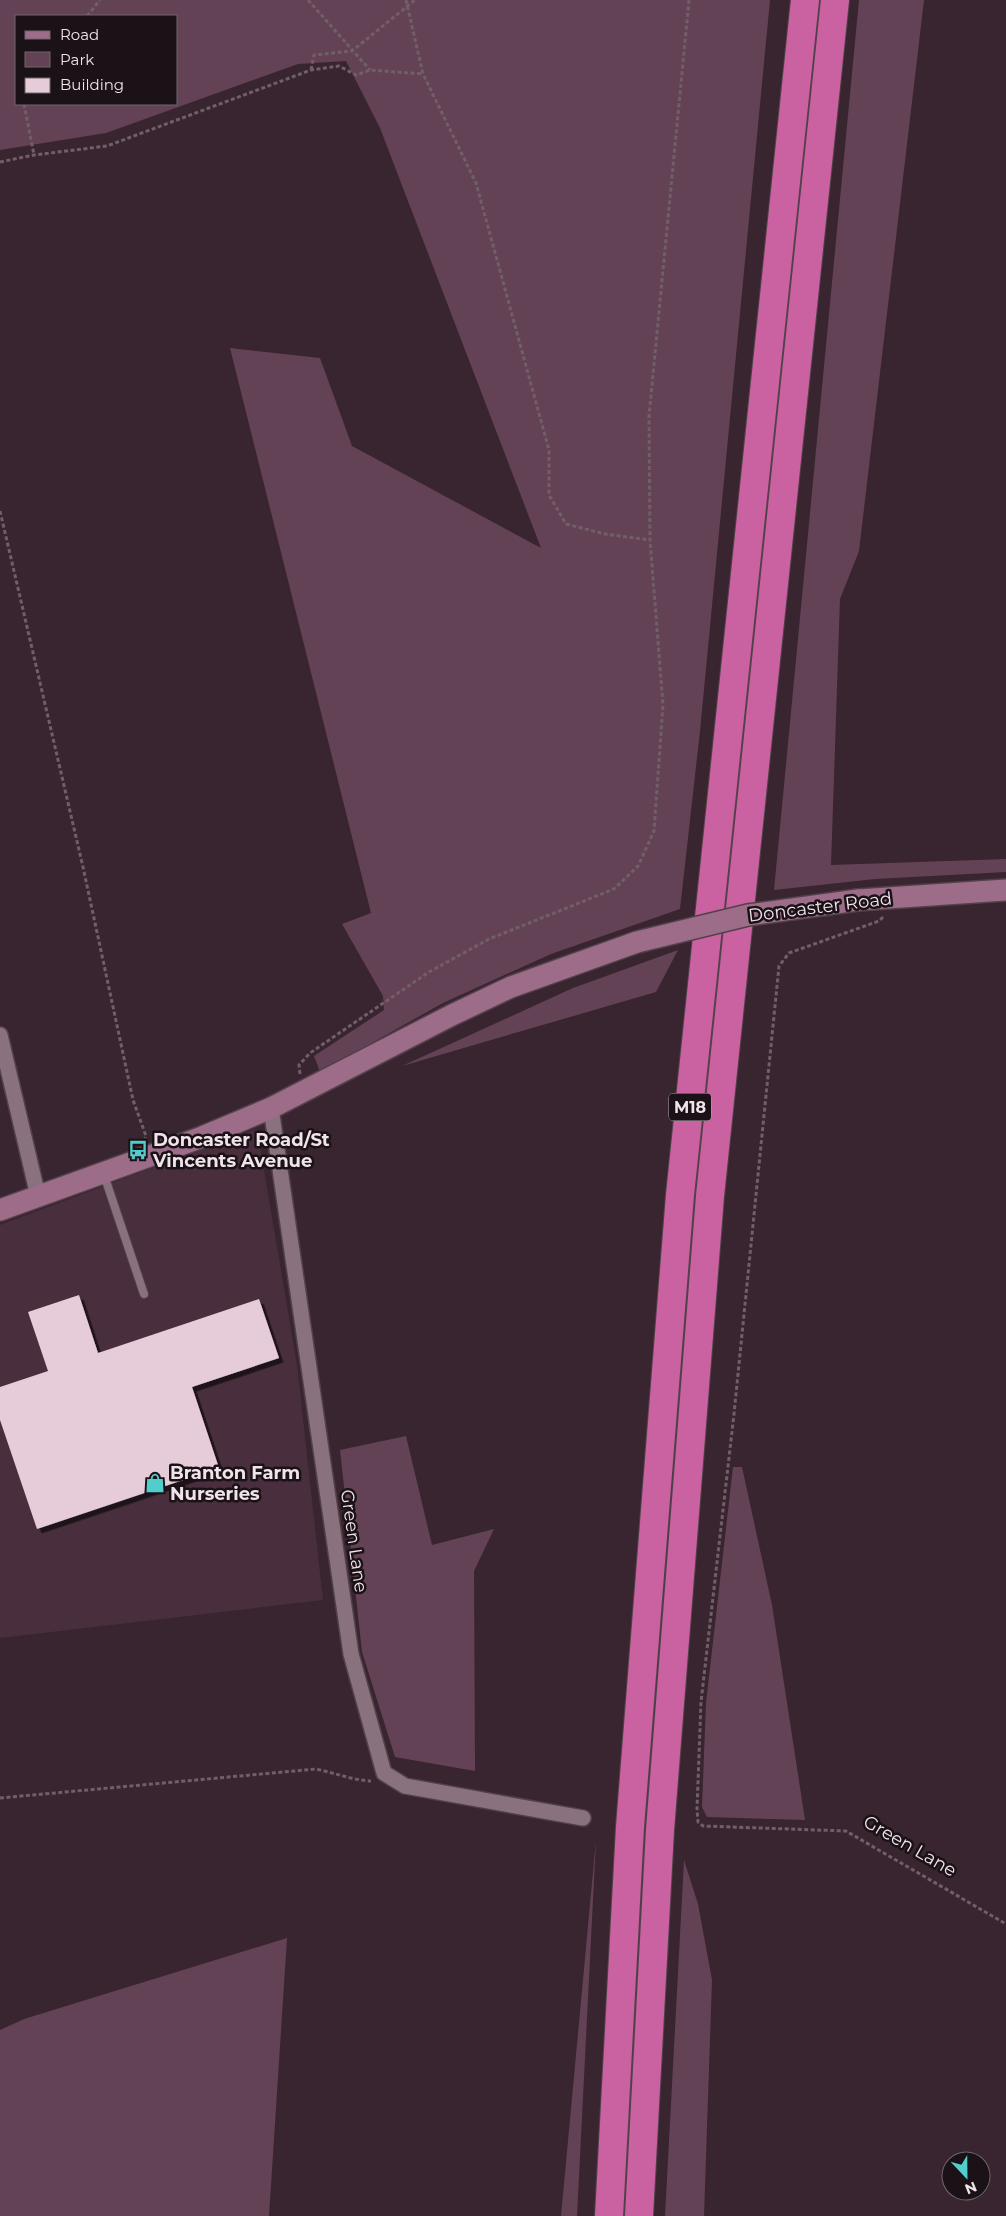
<svg xmlns="http://www.w3.org/2000/svg" width="1006" height="2216" font-family="Montserrat,sans-serif">
<defs>
<filter id="shadow"><feDropShadow dx="4.5" dy="4.5" stdDeviation="0" flood-color="#0009"/></filter>
</defs>
<rect width="100%" height="100%" fill="#392530"/>
<path fill="#492f3d" d="M257,1129L297,1365L323,1600L0,1638V1225Z"/>
<path fill="#644255" fill-rule="evenodd" d="M0,0H770L700,731L680,909L551,954L443,1003L320,1072L314,1056L384,1010L383,996L342,924L371,913L230,348L320,358L352,446L541,548L380,128L346,61L298,64L106,133L0,150ZM16,16H176V104H16Z
M859,0H924L859,551L840,599L831,865L1006,859V872L875,879L774,890Z
M678,950L656,992L402,1066L573,988Z
M406,1436L432,1545L494,1529L474,1571L475,1771L395,1757L362,1652L340,1450Z
M733,1467H742L772,1605L805,1820L707,1817L702,1807L706,1703Z
M596,1840L577,2216H561Z
M684,1860L698,1904L712,1980L704,2216H665Z
M287,1938L269,2216H0V2030L24,2019Z"/>
<path fill="#e6cbd9" filter="url(#shadow)" d="M79,1295L98,1353L259,1299L279,1358L192,1387L219,1468L37,1529L0,1420V1387L48,1371L28,1312Z"/>
<g fill="none" stroke-linecap="round" stroke-linejoin="round">
<defs>
<path id="service" d="M104,1175L144,1294"/>
<path id="minor" d="M0,1035L38,1196
M271,1108L351,1654L384,1773L405,1786L583,1818"/>
<path id="secondary" d="M858,900L1006,890
M0,1210L202,1137L271,1108L452,1015L511,987L637,942"/>
<path id="motorway" d="M609,2216L630,1827L680,1195L805,0
M639,2216L660,1830L710,1196L835,0"/>
</defs>
<use href="#service" stroke="#52414a" stroke-width="10"/>
<use href="#minor" stroke="#52414a" stroke-width="18"/>
<use href="#secondary" stroke="#52414a" stroke-width="24"/>
<use href="#motorway" stroke="#52414a" stroke-width="30"/>
<path stroke="#705e68" stroke-width="3" stroke-dasharray="4 2.5" stroke-linecap="butt" d="M308,0L370,70
M406,0L423,74L476,183L549,450V495L566,524L605,534L650,540
M87,16L100,0
M311,70L314,55L352,51L415,0
M24,104L34,155
M0,162L34,155L107,146L311,70L339,66L356,75L370,70L423,74
M0,511L83,867L133,1100L146,1136L145,1138
M883,917L879,921L789,953L779,966L734,1414L701,1702L697,1809L698,1822L703,1826L846,1831L1006,1924
M300,1074L299,1065L310,1053L429,972L489,939L614,889L638,866L654,831L663,705L650,540L649,416L689,0
M0,1798L316,1769C335,1773 352,1780 371,1781"/>
<use href="#service" stroke="#89717d" stroke-width="8"/>
<use href="#minor" stroke="#89717d" stroke-width="15"/>
<use href="#secondary" stroke="#9c6c88" stroke-width="21"/>
<use href="#motorway" stroke="#ca61a0" stroke-width="28"/>
<defs>
<path id="secondary-bridge" d="M637,942L748,915L858,900"/>
</defs>
<use href="#secondary-bridge" stroke="#52414a" stroke-width="24" stroke-linecap="butt"/>
<use href="#secondary-bridge" stroke="#9c6c88" stroke-width="21"/>
</g>
<defs>
<symbol id="bus-bare" viewBox="-9 -9 18 18"><path d="M-5-6H5V4H4V6H2V4H-2V6H-4V4H-5ZM-3.5-4V0h7V-4ZM-3.5 1.2v1.5H-2V1.2ZM2 1.2v1.5H3.5V1.2Z" fill="#52cdcd" stroke="#1a1216" stroke-width="2.5" paint-order="stroke"/></symbol>
<symbol id="shop-bare" viewBox="-9 -9 18 18"><path d="M-5-2.5h2.3a2.7 3.5 0 0 1 5.4 0H5L5.5 6h-11ZM-1.5-2.5h3a1.5 2.3 0 0 0-3 0Z" fill="#52cdcd" stroke="#1a1216" stroke-width="2.5" paint-order="stroke"/></symbol>
</defs>
<g fill-rule="evenodd">
<use href="#bus-bare" x="124" y="1136" width="28" height="28"/>
<use href="#shop-bare" x="141" y="1469" width="28" height="28"/>
</g>
<g text-anchor="middle" stroke-width="5" stroke-linejoin="round" paint-order="stroke">
<rect fill="#1a1216" stroke="#b0a4aa" stroke-width="1" x="669" y="1093.5" width="42" height="27" rx="4"/>
<g font-size="16" font-weight="bold" fill="#f0e3e9">
<text x="690" y="1113">M18</text>
</g>
<g font-size="18" fill="#f0e3e9" stroke="#1a1216">
<text transform="translate(820 907) rotate(-7)" y="6">Doncaster Road</text>
<text transform="translate(354 1541) rotate(82)" y="6">Green Lane</text>
<text transform="translate(910 1846) rotate(30)" y="6">Green Lane</text>
</g>
<g font-size="18" font-weight="bold" fill="#f0e3e9" stroke="#1a1216" text-anchor="start">
<text x="153" y="1146">Doncaster Road/St<tspan x="153" dy="21">Vincents Avenue</tspan></text>
<text x="170" y="1479">Branton Farm<tspan x="170" dy="21">Nurseries</tspan></text>
</g>
</g>
<rect x="15" y="15" width="162" height="90" fill="#1a1216" stroke="#70666a"/>
<rect x="25" y="31" width="25" height="8" fill="#9c6c88" stroke="#70666a"/>
<text x="60" y="40" font-size="15" fill="#f0e3e9">Road</text>
<rect x="25" y="52" width="25" height="15" fill="#644255" stroke="#70666a"/>
<text x="60" y="65" font-size="15" fill="#f0e3e9">Park</text>
<rect x="25" y="78" width="25" height="15" fill="#e6cbd9" stroke="#70666a"/>
<text x="60" y="90" font-size="15" fill="#f0e3e9">Building</text>
<g transform="translate(966 2176) rotate(158)"><circle r="24" fill="#1a1216" stroke="#70666a"/>
<path d="M0-4L9 19L0 12L-9 19Z" fill="#52cdcd"/>
<text y="-8" font-size="14" font-weight="bold" text-anchor="middle" fill="#f0e3e9">N</text>
</g>
</svg>
